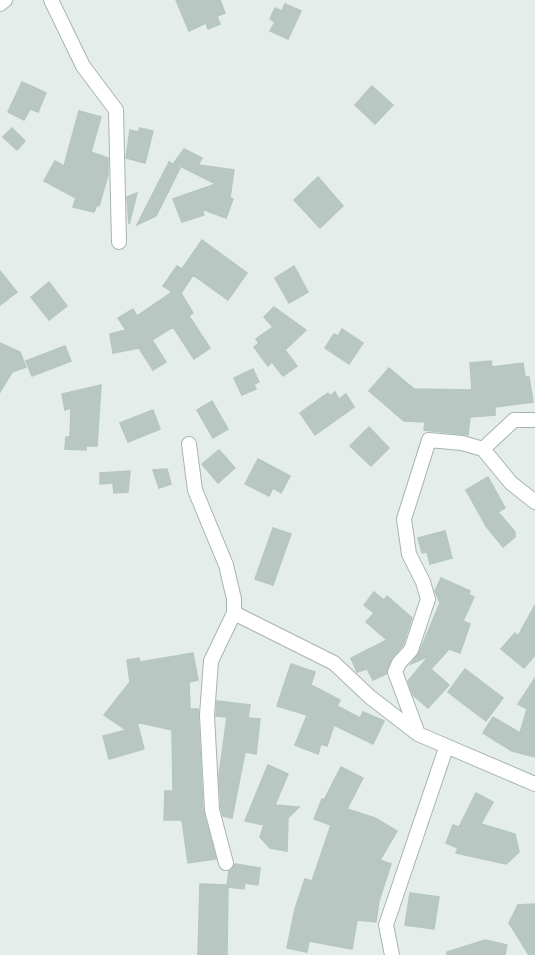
<svg xmlns="http://www.w3.org/2000/svg" width="535" height="955" font-family="Karla,sans-serif">
<rect width="100%" height="100%" fill="#e4edea"/>
<path fill="#b9c7c3" stroke="#b6c6c1" stroke-width="1.5" d="M176,0H220L225,13L217,16L220,24L208,29L206,23L189,31Z
M285,4L301,11L288,39L270,31L275,22L270,19L275,8L282,11Z
M22,82L46,93L38,112L30,109L24,120L8,112Z
M372,86L393,105L375,124L355,105Z
M79,111L101,117L91,152L108,158V175L99,206L97,205L94,212L73,207L76,198L44,181L55,161L64,166Z
M12,128L25,141L17,150L3,137Z
M140,128L153,131L145,163L126,158L130,130L138,132Z
M184,149L202,158L198,165L234,170L230,198L233,199L226,218L202,209L204,215L182,222L173,199L216,184L174,163Z
M169,162L180,168L156,216L137,225Z
M318,177L343,206L320,228L294,200Z
M137,193L129,224L127,197Z
M202,240L247,273L228,300L193,275L181,293L193,313L189,316L210,348L194,359L173,327L152,340L166,362L153,370L139,348L113,353L110,334L126,330L118,318L133,309L137,316L172,292L163,286L177,266L182,269Z
M294,266L308,292L289,303L275,278Z
M0,271L17,292L0,305Z
M49,282L67,306L49,320L31,297Z
M274,307L306,330L285,350L297,366L283,376L272,362L268,366L254,347L259,343L256,339L273,327L264,317Z
M342,329L363,343L349,364L325,348L334,334L338,336Z
M0,343L20,352L26,367L12,372L0,392Z
M65,346L71,361L32,376L26,361Z
M491,361L492,367L523,363L525,377H529L533,402L495,407V415L470,417L468,435L424,430L425,422L404,421L369,391L389,368L414,389L472,390L470,363Z
M253,369L259,382L254,384L256,389L242,395L234,378Z
M101,385L97,446H86V450L65,449L66,437H70L71,408L65,410L62,394Z
M335,392L339,399L346,394L354,407L315,435L300,413L328,393L330,396Z
M212,401L228,429L213,438L197,410Z
M153,410L160,429L128,442L120,423Z
M369,427L389,448L371,466L350,446Z
M219,450L235,468L218,483L202,464Z
M258,459L290,476L281,493L273,488L269,496L245,484Z
M167,469L171,484L159,488L153,470Z
M130,471L128,492L114,493L113,483L100,484V473Z
M488,477L505,508L498,512L515,532V537L503,547L486,526L466,490Z
M273,528L291,534L273,585L255,579Z
M445,531L452,558L430,564L427,552L422,553L418,538Z
M441,578L470,591L469,595L474,597L463,621L470,624L460,653L449,649L431,669L449,685L428,708L413,695L408,681L429,656L411,664L419,653L440,603L435,591Z
M374,592L384,600L387,596L412,618L403,645L391,659L386,674L373,680L367,669L357,672L351,658L387,640L366,622L374,613L364,605Z
M535,605V655L524,668L501,649L515,633L518,636Z
M193,653L198,680L189,682L190,709H198L203,810L216,859L188,863L182,820H164L165,791H173L172,730L137,722L144,749L109,759L103,736L126,730L104,715L130,682L127,660L139,658L140,662Z
M291,664L315,672L311,685L340,700L337,706L360,718L363,712L384,721L373,744L334,725L327,746L321,744L318,754L295,745L307,715L277,706Z
M465,669L503,698L486,721L448,692Z
M535,678V757L512,751L483,733L493,717L520,733L527,709L518,704Z
M217,701L250,705L248,718L260,719L256,754L245,752L232,818L223,816L221,809L219,775L227,717L216,716Z
M268,765L288,774L275,805L299,807L288,818L287,851L270,848L260,837L264,825L245,821Z
M341,767L363,778L347,809L375,818L397,831L380,860L391,864L379,901L376,922L357,920L352,949L309,941L307,952L287,948L295,909L305,879L312,881L331,825L314,819L322,799L324,800Z
M476,793L493,802L481,824L515,834L519,852L506,864L456,853L458,848L446,843L453,825L459,827Z
M235,864L260,868L258,885L245,883L244,889L228,887L227,955H198L200,884L227,885L229,871Z
M410,893L439,897L434,929L405,925Z
M535,904V955H529L509,923L518,905Z
M485,940L507,945L505,955H447V952Z"/>
<g fill="none" stroke-linecap="round" stroke-linejoin="round">
<defs>
<path id="street" d="M51,0L83,66L116,110L119,242
M0,4L5,0
M189,444L195,490L226,565L234,599V613L211,661L207,715L212,810L226,863
M483,449L514,420H535
M234,613L334,663L370,697L418,734L535,784
M418,734L395,672L399,663L411,650L428,599L423,582L409,554L404,519L429,440L462,443L483,449L511,483L535,502
M392,955L386,925L446,748"/>
</defs>
<use href="#street" stroke="#a7b5b2" stroke-width="16"/>
<use href="#street" stroke="#fff" stroke-width="14"/>
</g>
</svg>
